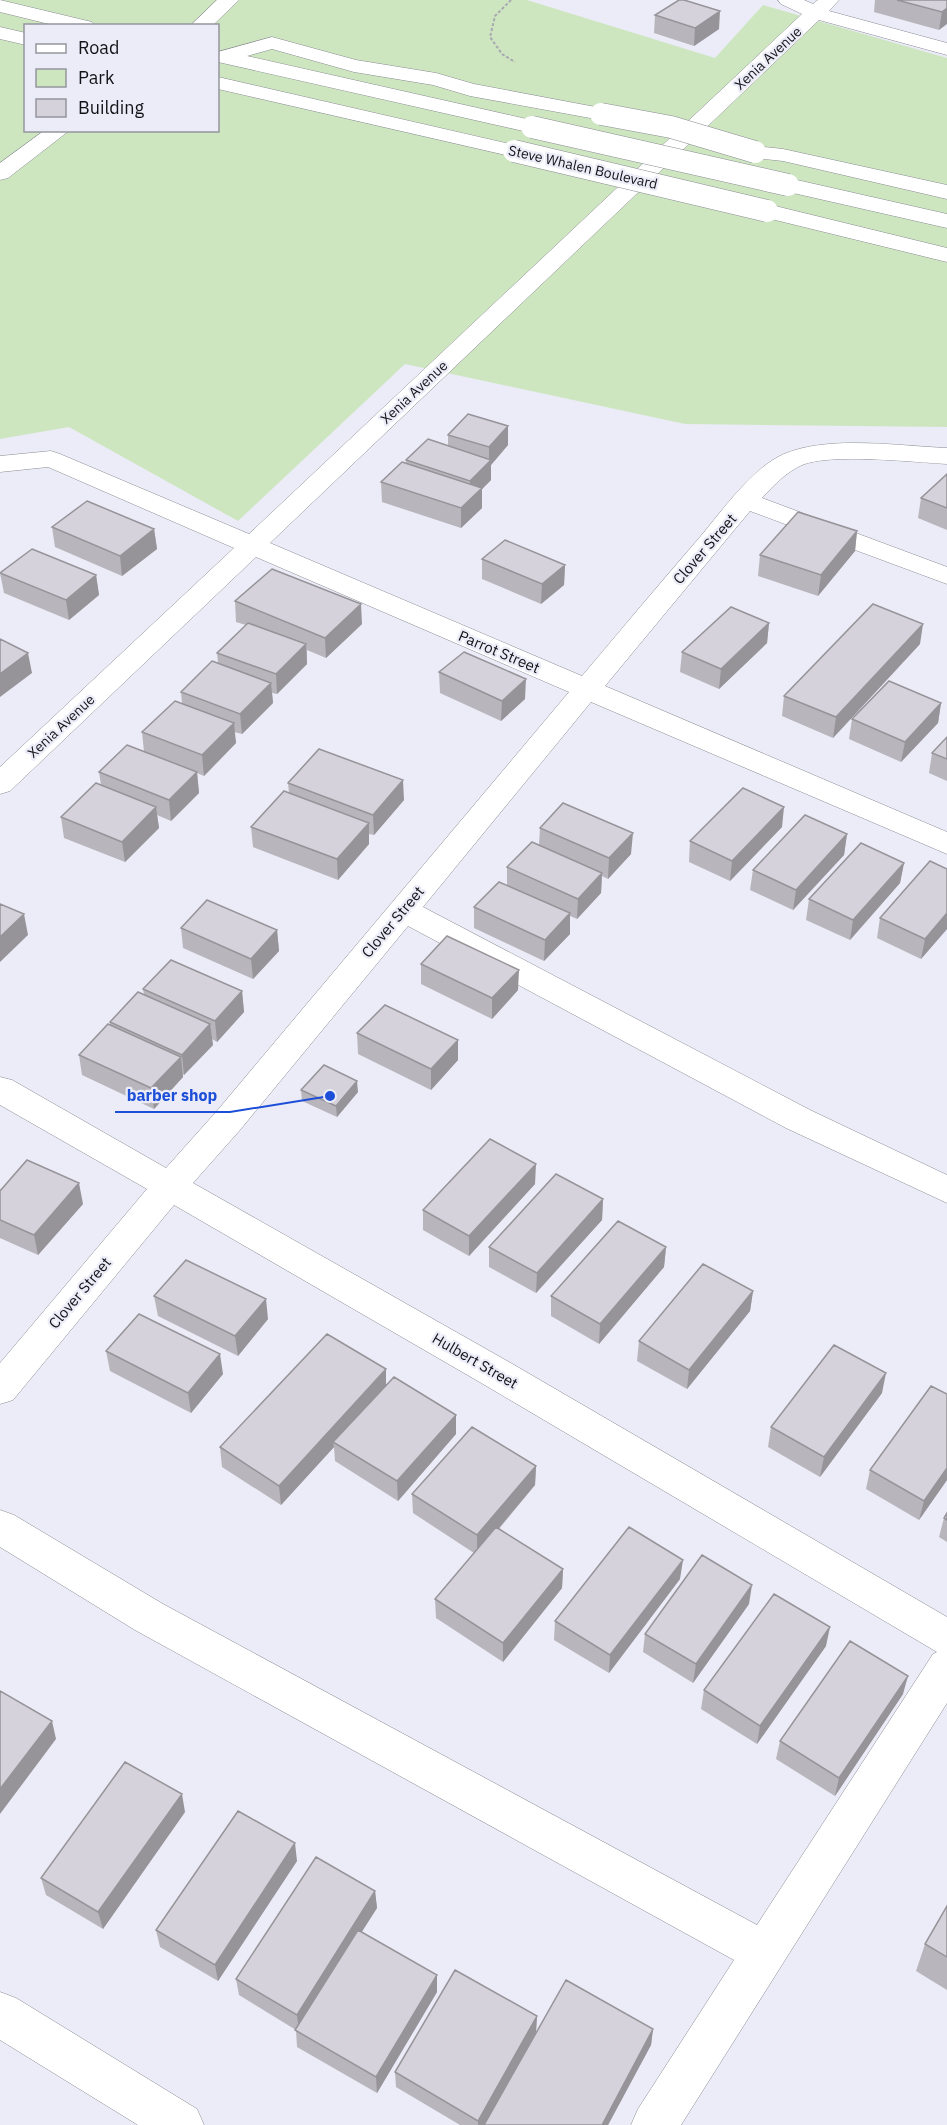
<svg xmlns="http://www.w3.org/2000/svg" width="947" height="2125" font-family="'IBM Plex Sans',sans-serif">
<rect width="100%" height="100%" fill="#ebecf7"/>
<path fill="#cee6c0" fill-rule="evenodd" d="M2,0H527L715,58L763,5L947,58V427L685,424L405,364L238,521L69,427L0,439V1ZM26,26H218V130H26Z"/>
<g fill="none" stroke-linecap="round" stroke-linejoin="round">
<defs>
<path id="minor" d="M0,0L92,22L95,26H57L0,12Z
M778,0H804L813,4L818,0H839L829,11L947,43V55L819,20L270,543L582,676C621,630 660,583 700,537C722,511 752,468 784,454C829,435 898,446 947,448V464C913,462 830,453 802,465C786,472 773,486 762,498L947,567V584L750,511L605,686L947,832V854L591,702L423,907L810,1110L947,1175V1203L786,1128L408,926L240,1130L193,1183L509,1362L947,1617V1703L681,2125H631L638,2109L734,1960L135,1630L0,1547V1510L14,1515L163,1604L757,1925L933,1654L937,1652L483,1384L174,1205L13,1400L0,1404V1363L147,1189L0,1105V1077L12,1080L166,1168L216,1112L569,692L256,557L10,791L0,794V767L234,548L48,467L0,472V456L51,451L60,454L249,534L802,14L781,4Z
M0,27L26,33V45L0,39Z
M272,37L356,60L436,73L474,84L601,108L608,110L612,114L608,118L601,120L470,96L433,85L354,72L272,49L247,56L540,122L543,127L540,132L532,133L218,62V52Z
M218,77L514,145L522,146L525,151L522,156L514,157L218,89Z
M755,146L783,149L947,185V199L783,161L747,157L744,152L747,147Z
M788,178L947,214V228L780,190L777,185L780,180Z
M767,204L947,248V262L759,216L756,211L759,206Z
M0,1992L16,1998L197,2109L204,2125H138L0,2040Z"/>
<path id="highway" d="M217,0H239L212,26H190Z
M45,130H70L8,178L0,180V163Z"/>
</defs>
<use href="#minor" stroke="#8a8b94" stroke-width="1"/>
<use href="#highway" stroke="#8a8b94" stroke-width="1"/>
<path stroke="#a7a8b0" stroke-width="2" stroke-dasharray="3 2" stroke-linecap="butt" d="M511,0L495,16L490,37L502,54L515,62"/>
<use href="#minor" fill="#fff" fill-rule="evenodd"/>
<use href="#highway" fill="#fff" fill-rule="evenodd"/>
<defs>
<path id="minor-bridge" d="M601,114L671,127L755,152
M532,127L788,185
M514,151L767,211"/>
</defs>
<use href="#minor-bridge" stroke="#8a8b94" stroke-width="23" stroke-linecap="butt"/>
<use href="#minor-bridge" stroke="#fff" stroke-width="22"/>
</g>
<path fill="#b8b5bc" d="M875,0H947L939,30L874,12Z
M655,15L719,29L694,46L654,33Z
M448,435L508,445L491,465V480L482,489V508L461,528L382,502L381,482L406,463V460L448,446Z
M947,474V530L918,518L921,498Z
M52,527L154,529L157,549L122,576L55,547Z
M857,531L855,551L818,596L758,576L760,555Z
M482,559L565,565L564,585L541,604L482,579Z
M0,573L96,575L99,595L69,620L4,593Z
M235,601L362,624L326,658L307,650V664L277,694L272,693L273,703L242,734L234,732L236,743L204,776L197,773L199,793L171,821L157,815L159,828L125,862L64,838L61,817L101,785L99,772L144,752L142,732L182,703L181,692L218,663L217,653L246,625L236,622Z
M769,623L767,643L719,689L680,672L682,652Z
M920,644L833,738L782,716L784,696Z
M439,672L525,699L501,721L440,693Z
M941,703L938,723L901,762L849,739L852,719Z
M947,737V781L929,773L932,753Z
M288,783L404,800L374,835L369,834V844L338,880L253,847L251,827L289,793Z
M782,827L730,881L689,862L690,841Z
M540,828L631,854L608,879L602,876L601,893L577,919L570,916V934L544,961L474,928V907L507,885V867L539,845Z
M847,834L844,855L793,910L750,890L753,870Z
M904,863L900,883L850,940L806,920L809,899Z
M947,869V929L921,959L877,938L880,918Z
M181,928L277,930L279,951L253,979L183,948Z
M421,964L518,990L492,1019L421,984Z
M143,989L242,991L244,1012L217,1042L212,1039L213,1045L184,1075L183,1074V1077L154,1109L82,1075L79,1055L110,1025V1022L144,995Z
M357,1033L458,1040V1060L431,1090L358,1054Z
M301,1090L358,1092L337,1117L302,1101Z
M535,1184L469,1256L423,1230V1210Z
M0,1191L83,1204L38,1255L0,1238Z
M603,1199L602,1220L536,1293L489,1267V1247Z
M666,1247L664,1267L599,1344L551,1316V1296Z
M753,1291L750,1311L687,1389L637,1361L639,1341Z
M154,1296L268,1319L238,1356L158,1316Z
M106,1351L223,1374L191,1413L110,1371Z
M386,1369V1385L456,1415V1434L398,1501L335,1461L334,1447L281,1505L222,1467L220,1447Z
M882,1393L820,1477L768,1447L771,1427Z
M536,1466L535,1485L499,1529L563,1569L562,1588L503,1662L436,1618L435,1599L474,1553L413,1513L412,1494Z
M870,1470L947,1480L919,1520L866,1489Z
M947,1513V1542L939,1537L944,1518Z
M680,1579L609,1673L554,1640L555,1621Z
M749,1604L693,1683L643,1652L645,1634Z
M826,1646L757,1744L701,1709L704,1690Z
M903,1694L835,1796L776,1759L780,1741Z
M185,1812L103,1929L46,1895L41,1878Z
M297,1861L218,1981L160,1947L156,1930Z
M375,1891L377,1908L361,1932L437,1992L377,2093L297,2047L296,2030L239,1995L236,1979Z
M947,1906V1990L916,1971L925,1944Z
M537,2016L536,2032L653,2029L651,2045L608,2125H460L396,2087L395,2072Z"/>
<path fill="#969399" d="M947,8V24L939,30L942,12Z
M720,11L719,29L694,46L695,28Z
M508,426V445L491,465V480L482,489V508L461,528V508L470,500V481L489,462V447Z
M154,529L157,549L122,576L120,556Z
M857,531L855,551L818,596L821,575Z
M565,565L564,585L541,604L542,584Z
M96,575L99,595L69,620L66,600Z
M361,604L362,624L326,658L325,638Z
M769,623L767,643L719,689L721,669Z
M923,624L920,644L833,738L836,717Z
M306,644L307,664L277,694L276,674Z
M28,653L32,673L0,697V674Z
M526,679L525,699L501,721L502,701Z
M271,683L273,703L242,734L240,714Z
M941,703L938,723L901,762L905,742Z
M234,723L236,743L204,776L202,755Z
M197,772L199,793L171,821L169,800Z
M403,780L404,800L374,835L373,815Z
M156,807L159,828L125,862L122,842Z
M784,807L782,827L730,881L732,861Z
M369,823V844L338,880L337,859Z
M633,833L631,854L608,879L609,858Z
M847,834L844,855L793,910L796,890Z
M904,863L900,883L850,940L853,920Z
M602,873L601,893L577,919L578,899Z
M570,913V934L544,961L545,940Z
M947,913V929L921,959L925,939Z
M24,914L28,935L0,962V937Z
M277,930L279,951L253,979L251,959Z
M519,970L518,990L492,1019V998Z
M242,991L244,1012L217,1042L215,1021Z
M210,1024L213,1045L184,1075L182,1055Z
M458,1040V1060L431,1090V1069Z
M181,1057L183,1077L154,1109L151,1088Z
M357,1081L358,1092L337,1117L336,1106Z
M536,1164L535,1184L469,1256V1236Z
M79,1183L83,1204L38,1255L34,1235Z
M603,1199L602,1220L536,1293L537,1273Z
M666,1247L664,1267L599,1344L600,1324Z
M753,1291L750,1311L687,1389L689,1370Z
M266,1299L268,1319L238,1356L235,1336Z
M220,1354L223,1374L191,1413L188,1393Z
M386,1369V1389L333,1442L334,1447L281,1505L279,1486Z
M886,1373L882,1393L820,1477L824,1457Z
M456,1415V1434L398,1501L397,1481Z
M536,1466L535,1485L477,1554V1535Z
M947,1468V1480L919,1520L924,1501Z
M683,1560L680,1579L609,1673L610,1655Z
M563,1569L562,1588L503,1662V1643Z
M752,1585L749,1604L693,1683L696,1664Z
M830,1627L826,1646L757,1744L760,1726Z
M908,1676L903,1694L835,1796L839,1778Z
M52,1721L56,1739L0,1814V1789Z
M182,1794L185,1812L103,1929L98,1912Z
M295,1843L297,1861L218,1981L215,1965Z
M375,1891L377,1908L299,2031L297,2015Z
M437,1975V1992L377,2093L376,2077Z
M537,2016L536,2032L484,2125H478V2121Z
M653,2029L651,2045L608,2125H602Z"/>
<path fill="#d6d2db" stroke="#969399" stroke-width="1.5" d="M679,0H684L720,11L695,28L655,15Z
M897,0H947V8L942,12Z
M468,414L508,426L489,447L448,435Z
M428,439L491,460L470,481L406,460Z
M402,462L482,488L461,508L381,482Z
M947,474V508L921,498Z
M87,501L154,529L120,556L52,527Z
M798,512L857,531L821,575L760,555Z
M505,540L565,565L542,584L482,559Z
M32,549L96,575L66,600L0,573Z
M272,569L361,604L325,638L235,601Z
M873,604L923,624L836,717L784,696Z
M731,607L769,623L721,669L682,652Z
M248,623L306,644L276,674L217,653Z
M0,639L28,653L0,674Z
M464,652L526,679L502,701L439,672Z
M212,661L271,683L240,714L181,692Z
M889,681L941,703L905,742L852,719Z
M175,701L234,723L202,755L142,732Z
M947,737V759L932,753Z
M127,745L197,772L169,800L99,772Z
M319,749L403,780L373,815L288,783Z
M96,783L156,807L122,842L61,817Z
M743,788L784,807L732,861L690,841Z
M284,791L369,823L337,859L251,827Z
M563,803L633,833L609,858L540,828Z
M805,815L847,834L796,890L753,870Z
M532,842L602,873L578,899L507,867Z
M861,843L904,863L853,920L809,899Z
M930,861L947,869V913L925,939L880,918Z
M499,882L570,913L545,940L474,907Z
M207,900L277,930L251,959L181,928Z
M0,904L24,914L0,937Z
M447,936L519,970L492,998L421,964Z
M171,960L242,991L215,1021L143,989Z
M138,992L210,1024L182,1055L110,1022Z
M385,1005L458,1040L431,1069L357,1033Z
M108,1024L181,1057L151,1088L79,1055Z
M324,1065L357,1081L336,1106L301,1090Z
M490,1139L536,1164L469,1236L423,1210Z
M27,1160L79,1183L34,1235L0,1220V1191Z
M556,1174L603,1199L537,1273L489,1247Z
M618,1221L666,1247L600,1324L551,1296Z
M186,1260L266,1299L235,1336L154,1296Z
M703,1264L753,1291L689,1370L639,1341Z
M139,1314L220,1354L188,1393L106,1351Z
M327,1334L386,1369L279,1486L220,1447Z
M834,1345L886,1373L824,1457L771,1427Z
M394,1377L456,1415L397,1481L333,1442Z
M931,1386L947,1394V1468L924,1501L870,1470Z
M472,1427L536,1466L477,1535L412,1494Z
M947,1513V1520L944,1518Z
M496,1527L563,1569L503,1643L435,1599Z
M629,1527L683,1560L610,1655L555,1621Z
M702,1555L752,1585L696,1664L645,1634Z
M774,1594L830,1627L760,1726L704,1690Z
M850,1641L908,1676L839,1778L780,1741Z
M0,1691L52,1721L0,1789Z
M125,1762L182,1794L98,1912L41,1878Z
M238,1811L295,1843L215,1965L156,1930Z
M316,1857L375,1891L297,2015L236,1979Z
M947,1906V1957L925,1944Z
M358,1930L437,1975L376,2077L295,2030Z
M455,1970L537,2016L478,2121L395,2072Z
M566,1980L653,2029L602,2125H484Z"/>
<g text-anchor="middle" stroke-width="4.5" stroke-linejoin="round" paint-order="stroke">
<g font-size="14" fill="#131317" stroke="#ebecf7">
<text transform="translate(768 58) rotate(-43)" y="5">Xenia Avenue</text>
<text transform="translate(583 167) rotate(13)" y="5">Steve Whalen Boulevard</text>
<text transform="translate(414 392) rotate(-43)" y="5">Xenia Avenue</text>
<text transform="translate(61 726) rotate(-43)" y="5">Xenia Avenue</text>
</g>
<g font-size="15" fill="#131317" stroke="#ebecf7">
<text transform="translate(705 549) rotate(-49)" y="5">Clover Street</text>
<text transform="translate(499 652) rotate(23)" y="5">Parrot Street</text>
<text transform="translate(393 922) rotate(-50)" y="5">Clover Street</text>
<text transform="translate(80 1293) rotate(-50)" y="5">Clover Street</text>
<text transform="translate(475 1361) rotate(30)" y="5">Hulbert Street</text>
</g>
</g>
<path fill="none" stroke="#1d4ed8" stroke-width="2" d="M330 1096L230 1112H115"/>
<circle fill="#1d4ed8" stroke="#ebecf7" stroke-width="2" cx="330" cy="1096" r="6"/>
<g font-size="16" text-anchor="middle" font-weight="bold" fill="#1d4ed8" stroke="#ebecf7" stroke-width="4.5" stroke-linejoin="round" paint-order="stroke">
<text x="172" y="1101">barber shop</text>
</g>
<rect x="24" y="24" width="195" height="108" fill="#ebecf7" stroke="#95959d" stroke-width="1.5"/>
<rect x="36" y="44" width="30" height="9" fill="#ffffff" stroke="#95959d" stroke-width="1.5"/>
<text x="78" y="54" font-size="18" fill="#131317">Road</text>
<rect x="36" y="69" width="30" height="18" fill="#cee6c0" stroke="#95959d" stroke-width="1.5"/>
<text x="78" y="84" font-size="18" fill="#131317">Park</text>
<rect x="36" y="99" width="30" height="18" fill="#d6d2db" stroke="#95959d" stroke-width="1.5"/>
<text x="78" y="114" font-size="18" fill="#131317">Building</text>
</svg>
